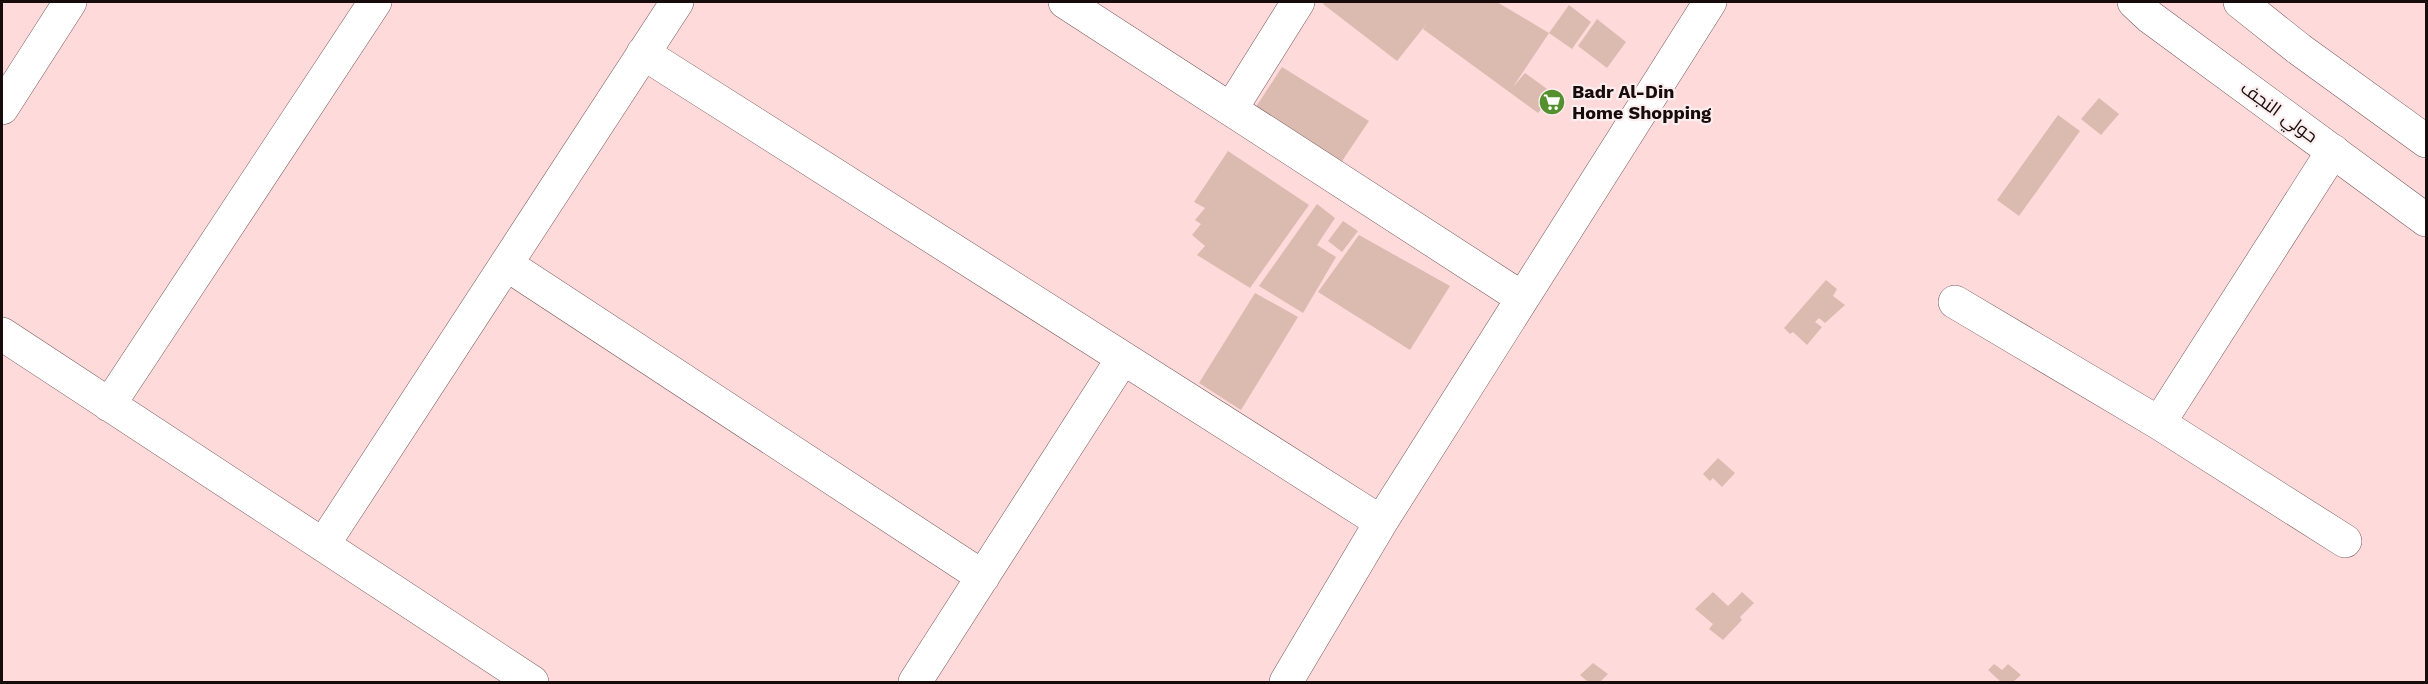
<svg xmlns="http://www.w3.org/2000/svg" width="2428" height="684" font-family="'Work Sans',Cairo,sans-serif">
<rect width="100%" height="100%" fill="#fedadb"/>
<path fill="#dbbbb0" d="M1325,2H1497L1549,33L1513,87L1525,73L1554,94L1538,113L1423,29L1428,22L1397,61L1323,4Z
M1569,5L1591,22L1572,49L1549,33Z
M1597,19L1626,42L1607,68L1578,46Z
M1282,67L1369,121L1336,170L1252,113Z
M2099,98L2119,114L2101,135L2081,119Z
M2058,115L2080,131L2019,216L1997,200Z
M1228,151L1309,205L1250,288L1197,255L1205,246L1192,235L1201,224L1195,220L1205,208L1194,202Z
M1317,204L1335,218L1317,245L1336,257L1303,313L1259,286Z
M1343,221L1358,231L1342,252L1328,241Z
M1359,235L1450,286L1410,350L1318,292Z
M1826,280L1837,289L1833,296L1845,305L1825,323L1819,318L1815,322L1822,327L1807,345L1793,332L1790,334L1784,328Z
M1255,293L1298,317L1241,410L1199,383Z
M1718,458L1735,473L1722,487L1713,478L1710,481L1703,474Z
M1713,592L1728,606L1742,592L1754,603L1740,617L1742,620L1723,640L1709,629L1713,624L1695,609Z
M1593,663L1608,674L1600,682H1588L1580,675Z
M1994,664L2002,670L2008,664L2021,675L2013,682H2001L1988,670Z"/>
<g fill="none" stroke-linecap="round" stroke-linejoin="round">
<defs>
<path id="minor" d="M1065,2L1522,298
M643,53L1381,522
M2,108L70,2
M1231,109L1298,2
M506,264L983,577
M1955,302L2159,423L2345,541
M2,334L532,682
M109,405L375,2
M2159,423L2333,151
M323,545L677,2
M915,682L1123,358
M1286,682L1381,522L1710,2"/>
<path id="major" d="M2134,2L2150,17L2426,220
M2240,2L2299,49L2426,141"/>
</defs>
<use href="#minor" stroke="#78595b" stroke-width="34"/>
<use href="#major" stroke="#78595b" stroke-width="34"/>
<use href="#minor" stroke="#fff" stroke-width="33"/>
<use href="#major" stroke="#fff" stroke-width="33"/>
</g>
<defs>
<symbol id="supermarket-disc" viewBox="-11 -11 22 22"><circle r="9.5" fill="#54902f" stroke="#fcedee"/><path d="M-6-5.5h2.5l.6 2H6L4.5 2H-2.5L-4.4-4H-6ZM-1.5 3.2a1.3 1.3 0 1 0 .1 0ZM3 3.2a1.3 1.3 0 1 0 .1 0Z" fill="#fff"/></symbol>
</defs>
<g fill-rule="evenodd">
<use href="#supermarket-disc" x="1537" y="87" width="30" height="30"/>
</g>
<g text-anchor="middle" stroke-width="4.5" stroke-linejoin="round" paint-order="stroke">
<g font-size="18" font-weight="bold" fill="#170b0c" stroke="#fcedee" text-anchor="start">
<text x="1572" y="98">Badr Al-Din<tspan x="1572" dy="21">Home Shopping</tspan></text>
</g>
<g font-size="18" fill="#170b0c" stroke="#fcedee">
<text transform="translate(2279 112) rotate(36)" y="6">حولي النجف</text>
</g>
</g>
<rect width="2428" height="684" fill="none" stroke="#170b0c" stroke-width="6"/>
</svg>
